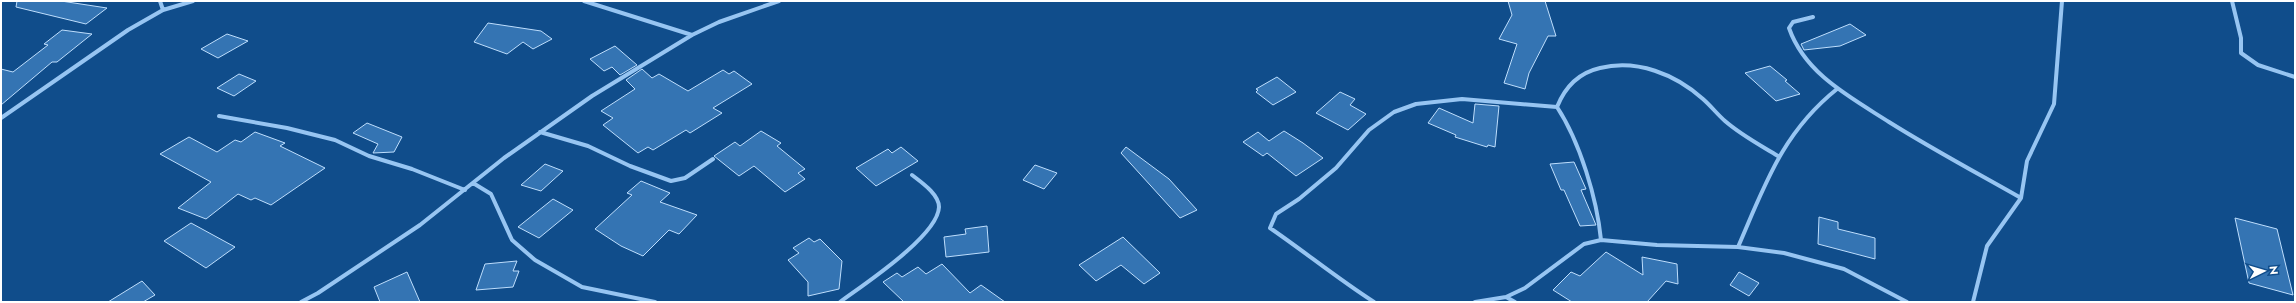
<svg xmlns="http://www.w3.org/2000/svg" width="2296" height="303" font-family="Jost,sans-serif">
<rect width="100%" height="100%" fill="#104d8b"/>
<path fill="#3474b3" stroke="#bedefd" d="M17,1H61L107,8L86,24L16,7Z
M1508,1H1545L1556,36H1548L1529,73L1525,89L1504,83L1517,44L1499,39L1512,15Z
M488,23L541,31L552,39L533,49L523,42L507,54L474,42Z
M1850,24L1866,35L1840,46L1804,50L1801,44Z
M62,30L92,34L57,62H52L1,105V69L13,72L48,45L44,44Z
M227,34L248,41L218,58L201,49Z
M615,46L637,65L620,75L612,67L604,71L590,59Z
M1770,66L1787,80L1785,81L1800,94L1776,101L1745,73Z
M642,69L652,78L659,74L688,91L723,70L729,74L734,71L752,84L713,108L722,113L690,133L686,130L653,150L648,147L638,153L603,125L613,118L601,111L635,89L626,80Z
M239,74L256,81L234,96L217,88Z
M1277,77L1296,92L1273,105L1256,92L1258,90L1256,89Z
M1340,92L1355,99L1350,105L1366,114L1348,130L1316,113Z
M1475,104L1499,106L1495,147L1488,145L1487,147L1455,137L1456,135L1428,123L1439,108L1473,123Z
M367,123L402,137L394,152L373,153L378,144L353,133Z
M761,131L781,143L777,146L805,169L798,173L805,179L785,192L754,166L739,176L714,156L735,142L740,146Z
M1284,131L1303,143L1323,158L1296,176L1267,153L1263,156L1243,142L1258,132L1269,141Z
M255,132L285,143L280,146L325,168L271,205L255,198L251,200L238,194L206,219L178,208L211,182L160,154L189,137L217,152L235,140L241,142Z
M901,147L918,161L876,186L856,168L888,149L892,153Z
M1126,147L1169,179L1197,210L1180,218L1121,153Z
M1574,162L1586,189L1581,190L1596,225L1580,226L1564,190H1561L1550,164Z
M545,164L563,171L541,191L521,185Z
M1035,165L1057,173L1044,189L1023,180Z
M641,181L670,193L660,202L697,215L679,234L669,230L643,256L621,246L595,229L632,195L627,193Z
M553,199L573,210L539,238L518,227Z
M1819,217L1838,222V229L1875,238V259L1818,244Z
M2235,218L2277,229L2293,295L2249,283Z
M191,223L235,247L206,268L164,241Z
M987,226L989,252L946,257L944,237L966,234L965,229Z
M1123,237L1160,273L1144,284L1121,265L1096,281L1079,265Z
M809,238L814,242L820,239L842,261L839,289L808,296V282L788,260L799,253L793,248Z
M1606,252L1643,275L1642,257L1677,264L1678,284L1666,281L1647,302H1572L1553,290L1571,272L1580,276Z
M517,261L513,271H519L513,287L476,290L485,264Z
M942,264L970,293L981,285L1005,302H904L883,282L897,273L902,277L918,267L926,274Z
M407,272L420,302H380L374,287Z
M1739,272L1759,283L1749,296L1730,285Z
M142,281L155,295L143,302H108Z"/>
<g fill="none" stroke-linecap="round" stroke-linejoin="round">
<path stroke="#97c5f2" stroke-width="4" d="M160,1L163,10
M584,1L692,35
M2232,1L2241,38V53L2258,65L2295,77
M1813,17L1793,22L1789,28C1805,74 1850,97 1889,122C1932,149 1977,173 2021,198
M1557,107C1565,87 1578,73 1600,68C1637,59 1675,74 1703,99C1711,106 1717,114 1725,121C1741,135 1760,145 1778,156
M219,116L287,128L335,140L369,156L412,169L465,190
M1,118L128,30L163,10L193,1
M540,132L588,146L630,166L671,181L685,178L713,159
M473,183L491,194L512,240L535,260L582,287L655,302
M1738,247C1765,185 1782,133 1837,89
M1506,297L1515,302
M301,302L318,293L420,225L504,158L592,96L692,35L719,22L779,1
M840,302C863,285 938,236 939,207C939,194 921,182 912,175
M1374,302C1338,279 1305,252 1270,228L1276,214L1299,199L1336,168L1369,130L1394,112L1416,104L1462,99L1557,107C1580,142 1597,199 1601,240
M1475,302L1506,297L1525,288L1584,244L1601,240L1657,245L1738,247L1784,253L1844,269L1907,302
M1973,302L1987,246L2021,198L2027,161L2054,104L2062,1"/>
</g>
<rect width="2296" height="303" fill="none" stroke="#ffffff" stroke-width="4"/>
<g transform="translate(2264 271) rotate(85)" stroke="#104d8b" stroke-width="3" paint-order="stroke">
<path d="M0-3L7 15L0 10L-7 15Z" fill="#ffffff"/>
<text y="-6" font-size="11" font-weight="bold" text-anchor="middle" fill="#ffffff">N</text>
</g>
</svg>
